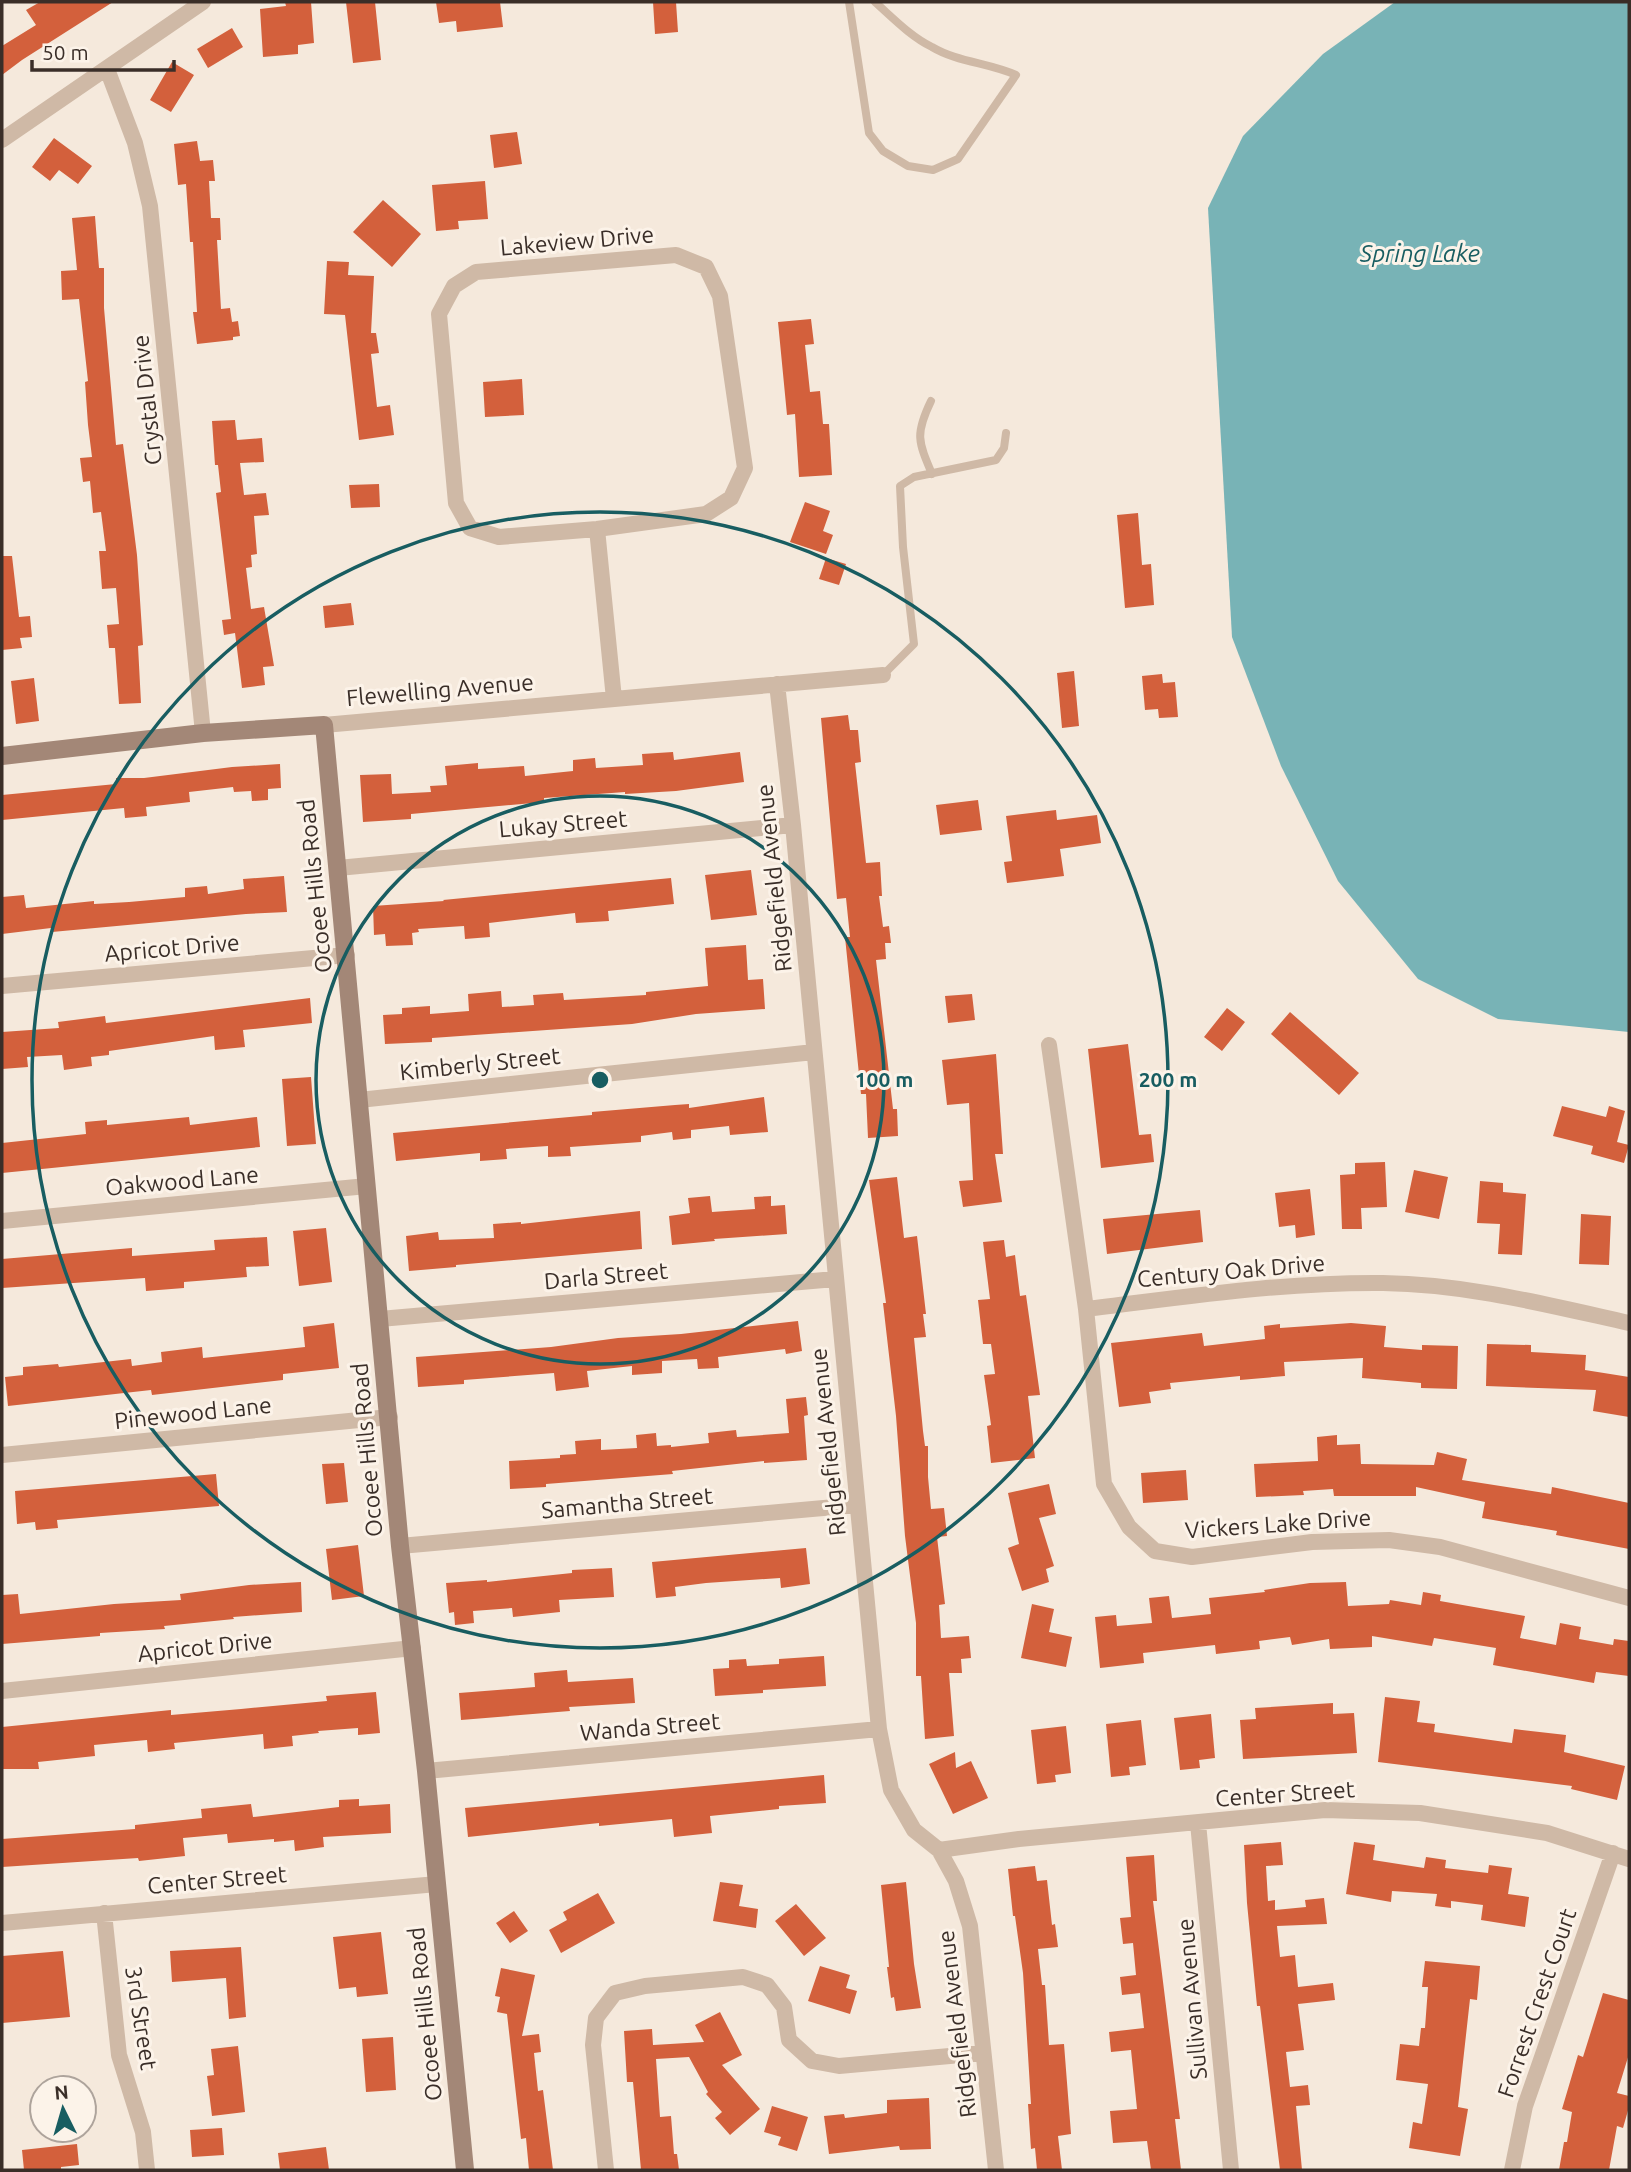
<svg xmlns="http://www.w3.org/2000/svg" width="1631" height="2172" font-family="Ubuntu,sans-serif">
<rect width="100%" height="100%" fill="#f5e9dc"/>
<path fill="#78b3b6" d="M1395,2H1629V1032L1498,1019L1418,979L1338,881L1281,766L1232,637L1208,208L1243,136L1323,54Z"/>
<path fill="#d3603c" d="M40,2H113L22,60L2,75V46L36,25L26,10Z
M285,2H311L314,43L298,45V54L263,57L260,9L286,6Z
M346,2H375L381,60L353,63Z
M436,2H500L503,27L457,32L456,21L439,23Z
M653,2H676L678,32L655,34Z
M232,28L243,47L208,68L197,49Z
M172,62L194,75L171,112L150,100Z
M517,132L522,164L494,168L490,135Z
M54,138L92,166L78,184L59,170L50,181L32,167Z
M197,141L200,161L213,160L215,181H209L211,218H220L221,240H217L221,309L230,308L232,322L238,321L240,336L233,337V340L197,344L193,312H197L193,242H190L186,184L178,185L174,144Z
M485,181L488,219L458,221L459,229L436,231L432,185Z
M383,200L421,234L392,267L353,232Z
M95,216L99,268H104V308L116,445L123,444L137,555L143,645L138,646L141,703L119,704L115,648H109L107,625L119,624L116,588L102,589L99,551H106L101,512L93,513L90,481L83,482L80,458L92,457L88,425L85,382L88,381L79,299L62,300L61,271L77,270L72,218Z
M327,261L349,262L348,275L374,276L371,333H376L379,353L371,354L377,407L390,405L394,435L359,440L345,315L324,314Z
M811,319L814,344L805,345L810,392L820,391L823,424H829L832,475L799,477L795,414L787,415L778,322Z
M522,379L524,415L485,417L483,382Z
M235,420L237,440L262,438L264,462L240,463L244,495L266,493L269,515L254,516L257,554L251,555L252,567L246,568L251,609L264,607L274,666L263,667L265,685L242,688L235,633L224,635L222,620L231,619L216,493L221,492L218,465H215L212,421Z
M379,484L380,507L351,508L349,485Z
M805,502L830,511L823,531L833,535L826,554L790,542Z
M1138,513L1142,565L1151,564L1154,605L1125,608L1117,515Z
M2,556H12L19,617L30,616L32,637L20,638L22,648L2,650Z
M826,558L846,564L839,585L819,579Z
M351,603L354,625L325,628L323,606Z
M1074,671L1079,726L1062,728L1057,673Z
M1162,674L1163,683L1175,682L1178,717L1159,718L1158,709L1145,710L1142,676Z
M34,678L39,721L16,724L11,681Z
M848,715L850,730H858L861,762L855,763L866,863L880,862L882,896H879L883,927L889,926L891,943H885L886,959L876,960L893,1109H897L898,1136L868,1138L866,1094H861L845,937H850L846,898L837,899L821,718Z
M673,752L674,760L740,752L744,782L676,791L625,794V792L544,798V802L411,814V819L363,822L360,775L391,774L392,794L431,792L430,786L447,785L445,766L478,763V769L524,766L525,776L573,771V760L595,758L596,768L643,765L642,754Z
M280,764L281,788L268,789V800L252,801L251,791L234,792L233,787L189,792L190,802L146,807L147,816L125,818L124,808L2,820V795L116,784V778H144L232,767Z
M978,800L982,830L940,835L936,805Z
M1056,810L1057,820L1097,815L1101,843L1060,849L1064,876L1007,883L1004,862L1012,861L1006,816Z
M751,870L757,915L711,920L705,875Z
M284,876L287,912L246,914L52,932L51,928L2,934V897L24,895L26,908L94,901V904L129,902L185,897V888L207,886L208,894L244,889L243,879Z
M671,878L674,904L608,911L609,921L576,923L575,913L489,923L490,937L465,939L464,926L418,929L419,932L412,933L413,945L386,946L385,934L374,935L373,906L444,901L443,900Z
M746,945L748,980L763,979L765,1009L696,1014L632,1024L432,1038V1042L385,1044L383,1015L402,1014V1008L430,1006V1014L469,1011L468,994L501,991L502,1007L534,1005L533,995L563,993L564,1000L646,995V992L708,986L705,948Z
M972,994L975,1020L948,1023L945,996Z
M310,998L312,1023L243,1030L245,1047L215,1050L214,1036L109,1051V1055L91,1057L92,1066L64,1070L62,1055L27,1057L28,1067L2,1069V1032L59,1028L58,1022L105,1016L106,1023Z
M1227,1008L1245,1022L1222,1051L1204,1037Z
M1290,1012L1359,1073L1339,1095L1271,1034Z
M1128,1044L1139,1135L1151,1134L1154,1162L1101,1168L1088,1049Z
M996,1054L1003,1154H995L1002,1202L963,1207L959,1181L973,1180L969,1103L947,1105L942,1060Z
M311,1077L316,1144L287,1146L282,1079Z
M764,1097L768,1132L730,1135L729,1126L691,1130V1138L673,1140L672,1132L641,1136V1142L570,1147L571,1156L548,1157V1146L506,1149L507,1159L480,1161V1153L396,1161L393,1133L592,1115V1112L675,1105L689,1104V1108Z
M1562,1106L1606,1117L1609,1106L1625,1111L1617,1142L1629,1145L1624,1163L1591,1154L1593,1146L1553,1136Z
M189,1117L190,1125L257,1117L260,1147L2,1173V1143L86,1134L85,1122L107,1120V1125Z
M1385,1162L1387,1207L1361,1208L1362,1229H1342L1340,1175L1355,1174V1163Z
M1414,1170L1448,1177L1439,1219L1405,1212Z
M897,1177L904,1238L917,1236L926,1314H923L926,1337L914,1338L923,1431L925,1446H928V1477L931,1509L944,1508L947,1536L937,1537L945,1604L939,1605L941,1638L969,1636L971,1658L961,1659L962,1673H949L954,1736L925,1739L921,1676H916V1623L905,1536L896,1416L883,1303H886L869,1180Z
M1480,1181L1503,1183V1192L1526,1194L1522,1255L1498,1254L1500,1224L1477,1223Z
M1310,1189L1315,1235L1296,1238L1295,1225L1279,1227L1275,1193Z
M710,1196L712,1212L755,1209L754,1197L771,1196V1206L785,1205L787,1234L714,1239L715,1241L672,1245L669,1216L690,1213L688,1198Z
M1200,1210L1203,1242L1107,1254L1103,1219Z
M640,1211L642,1249L456,1265V1267L409,1271L406,1236L438,1232L439,1240L494,1238L493,1224L521,1222V1224Z
M1581,1214L1611,1216L1609,1265L1579,1264Z
M326,1228L332,1282L299,1286L293,1231Z
M267,1237L269,1266L246,1267L247,1277L184,1282V1288L146,1291L145,1278L2,1288V1259L132,1248V1256L215,1250L214,1240Z
M1004,1240L1006,1257L1015,1255L1020,1296L1026,1295L1040,1395L1028,1396L1035,1458L991,1463L987,1426L991,1425L984,1375L995,1374L991,1344H983L978,1300L990,1299L983,1242Z
M798,1321L802,1351L786,1354L785,1349L718,1357L719,1368L698,1369L697,1359L662,1361V1373L632,1375V1366L587,1371L589,1387L556,1391L554,1373L464,1380V1384L418,1387L416,1357L551,1347L618,1338L681,1334Z
M334,1323L339,1368L283,1374V1380L152,1395L151,1390L8,1406L5,1377L23,1375V1367L58,1364L59,1367L131,1359L132,1366L162,1362L161,1352L202,1347L203,1358L305,1347L303,1327Z
M1351,1323L1386,1326L1384,1347L1422,1350V1345L1458,1346L1457,1389L1421,1388V1383L1362,1378L1363,1358L1284,1362L1285,1376L1240,1380V1376L1170,1383L1171,1389L1149,1392L1151,1403L1119,1407L1111,1343L1202,1333L1204,1346L1265,1339L1264,1326L1280,1324V1328Z
M1487,1344L1531,1345V1352L1586,1355L1585,1370L1629,1377V1417L1593,1411L1596,1390L1486,1386Z
M806,1397L808,1415L804,1416L807,1460L764,1463V1461L672,1471L673,1474L546,1484V1487L510,1489L509,1461L560,1458V1455L576,1454L575,1441L601,1439V1450L637,1448L636,1435L656,1433L657,1446L671,1445V1447L709,1443L708,1433L736,1430L737,1437L789,1433L786,1399Z
M1337,1435V1445L1360,1444L1361,1464L1434,1465L1437,1452L1467,1459L1462,1480L1551,1494L1552,1487L1629,1503V1549L1556,1535L1557,1531L1482,1518L1485,1502L1416,1487V1496H1334L1333,1489L1303,1491L1304,1495L1256,1497L1254,1464L1318,1461L1317,1437Z
M344,1463L348,1502L326,1504L322,1464Z
M1186,1470L1188,1500L1143,1503L1141,1473Z
M216,1474L219,1506L57,1520L58,1528L36,1530L35,1522L17,1524L15,1491Z
M1049,1484L1056,1514L1039,1518L1054,1566L1046,1569L1049,1582L1022,1591L1008,1548L1019,1544L1008,1493Z
M358,1545L364,1596L332,1600L326,1549Z
M806,1548L810,1584L781,1588L780,1578L706,1583L675,1587L676,1596L656,1598L652,1562Z
M612,1568L614,1597L559,1600L560,1612L513,1617L512,1608L473,1611L474,1623L455,1625L454,1612L449,1613L446,1583L487,1580V1582L572,1573V1570Z
M301,1582L302,1612L233,1617L234,1619L164,1626L165,1629L100,1633V1636L2,1644V1595L18,1594L20,1614L114,1604L181,1600L180,1594L249,1585Z
M1346,1582L1348,1606L1389,1604L1390,1600L1421,1605L1423,1592L1441,1595L1440,1601L1525,1616L1520,1638L1556,1645L1560,1623L1581,1627L1579,1639L1613,1645L1614,1639L1629,1641V1676L1596,1672L1594,1683L1493,1665L1496,1648L1434,1638L1432,1646L1372,1636V1647L1330,1649L1329,1639L1292,1645L1290,1637L1259,1641L1260,1649L1216,1654L1215,1645L1143,1653L1144,1663L1100,1668L1095,1617L1116,1615L1117,1626L1152,1623L1149,1598L1169,1596L1172,1618L1211,1614L1209,1598L1265,1592L1264,1590L1310,1583Z
M1032,1604L1054,1609L1049,1632L1072,1637L1066,1667L1021,1658Z
M824,1656L826,1686L763,1690V1693L715,1696L713,1669L729,1668V1660L746,1659L747,1666L779,1664V1659Z
M567,1670L568,1682L633,1678L635,1703L569,1707L570,1711L461,1720L459,1693L535,1687L534,1673Z
M376,1692L380,1733L358,1735V1728L318,1731L319,1733L292,1736L293,1746L264,1749L263,1734L174,1743L175,1749L148,1752L147,1740L125,1742L94,1745L95,1756L38,1762L39,1769H2V1727L171,1710V1715L241,1709L327,1701L326,1696Z
M1385,1697L1420,1701L1417,1722L1435,1724L1434,1732L1512,1743L1514,1729L1566,1735L1564,1752L1625,1766L1617,1800L1571,1789L1572,1786L1378,1762Z
M1333,1703V1714L1354,1713L1357,1753L1243,1759L1240,1720L1256,1719L1255,1708Z
M1211,1714L1215,1758L1199,1760L1200,1768L1180,1770L1174,1718Z
M1141,1720L1146,1765L1129,1767L1130,1775L1111,1777L1106,1724Z
M1066,1726L1071,1773L1055,1775L1056,1782L1037,1784L1031,1730Z
M955,1752L956,1768L971,1761L988,1798L953,1814L929,1764Z
M824,1775L826,1803L779,1806V1809L710,1816L712,1833L674,1837L672,1819L599,1826V1823L468,1837L465,1808Z
M359,1799V1806L390,1804L391,1833L323,1837L324,1847L295,1851L294,1840L274,1842V1839L228,1843L227,1834L183,1838L185,1856L139,1861L138,1858L2,1867V1839L135,1829V1825L202,1818L201,1809L251,1804L253,1817L339,1807V1800Z
M1281,1842L1283,1865L1266,1866L1268,1901L1275,1900V1910L1306,1907L1305,1900L1324,1898L1327,1924L1277,1926L1280,1957L1295,1955L1298,1987L1333,1983L1335,2000L1298,2004L1304,2050L1286,2052L1290,2087L1308,2085L1310,2105L1296,2106L1302,2170H1280L1260,2006H1257L1247,1903L1244,1845Z
M1354,1842L1375,1845L1373,1860L1424,1868L1426,1857L1446,1860L1445,1868L1488,1873L1489,1865L1512,1868L1508,1894L1529,1897L1525,1927L1481,1920L1483,1905L1451,1901V1908L1435,1906L1437,1894L1392,1891L1391,1902L1346,1894Z
M1154,1855L1157,1901H1153L1180,2119H1175L1181,2170H1151L1147,2141L1113,2143L1110,2111L1137,2109L1131,2050L1111,2052L1109,2032L1144,2028L1140,1993L1122,1995L1120,1977L1136,1975L1133,1943L1123,1944L1120,1918L1131,1917L1126,1857Z
M1035,1866L1037,1881L1047,1880L1052,1925L1055,1924L1058,1947L1038,1949L1042,1985H1045L1049,2045L1064,2044L1071,2134L1058,2136L1062,2170H1037L1035,2148L1031,2149L1028,2104H1031L1023,1973L1015,1916H1013L1008,1869Z
M720,1882L743,1885L739,1906L758,1909L756,1928L713,1921Z
M906,1882L914,1964L921,2008L896,2011L894,1997L891,1998L887,1967H889L881,1885Z
M598,1893L615,1923L561,1953L549,1930L567,1920L563,1912Z
M796,1904L826,1938L804,1956L775,1921Z
M514,1911L528,1931L510,1943L496,1923Z
M381,1932L388,1994L357,1997L356,1987L339,1989L333,1937Z
M241,1947L246,2017L229,2019L226,1978L172,1982L170,1951Z
M63,1951L70,2017L2,2023V1956Z
M1425,1961L1480,1966L1477,2000L1470,1999L1458,2107L1468,2109L1460,2156L1409,2148L1413,2122L1422,2124L1428,2084L1396,2080L1400,2044L1419,2046L1421,2028H1425L1428,1987H1422Z
M820,1966L850,1975L846,1988L857,1991L850,2014L808,2001Z
M501,1968L535,1975L522,2036L539,2034L541,2052L534,2053L538,2091L543,2090L553,2170H529L526,2138L521,2139L507,2014L497,2012L500,1997L495,1996Z
M1603,1993L1629,2000V2054L1617,2093L1629,2096V2107L1623,2128L1617,2126L1609,2170H1559L1564,2142H1567L1572,2112L1562,2109L1578,2055L1583,2057Z
M720,2012L742,2055L722,2065L760,2109L730,2135L715,2118L722,2112L706,2094L708,2092L689,2057L656,2059L660,2117L671,2116L674,2154H677L679,2170H641L633,2082H627L624,2031L652,2029L653,2045L704,2042L695,2025Z
M393,2037L396,2090L366,2092L362,2039Z
M238,2046L245,2112L212,2116L207,2076L214,2075L211,2049Z
M929,2098L931,2149L900,2150L899,2146L829,2154L824,2116L844,2114L845,2118L887,2113V2100Z
M772,2106L808,2117L797,2151L778,2145L781,2137L764,2132Z
M222,2128L224,2155L192,2157L190,2130Z
M77,2144L79,2165L61,2167V2170H24L22,2150Z
M326,2147L329,2170H280L278,2153Z"/>
<g fill="none" stroke-linecap="round" stroke-linejoin="round">
<path stroke="#cfb9a6" stroke-width="8" d="M849,2L869,133L883,151L908,166L933,170L958,159L1016,75C989,63 957,62 932,47C910,36 893,18 875,2
M931,401C915,434 918,441 932,474
M883,675L914,644L903,547L900,486L914,477L996,460L1004,448L1006,433"/>
<path stroke="#cfb9a6" stroke-width="16" d="M107,69L135,143L150,206L203,733
M2,140L203,2
M676,255L706,267L720,296L745,468L731,498L706,514L597,529L499,537L470,528L456,503L439,314L454,286L476,272Z
M597,529L614,699
M777,684L793,825L879,1729L891,1790L914,1830L939,1850L956,1881L970,1926L996,2170
M324,725L883,675
M338,868L793,825
M2,986L347,955
M1049,1045L1086,1309L1104,1484L1129,1527L1155,1551L1192,1557L1312,1542L1389,1540L1440,1547L1629,1598
M359,1100L814,1052
M2,1221L367,1186
M1086,1309C1186,1297 1283,1282 1383,1283C1467,1284 1548,1305 1629,1323
M380,1319L835,1279
M2,1455L390,1417
M400,1546L857,1505
M2,1691L413,1648
M426,1771L879,1729
M1198,1823L1231,2170
M939,1850L1019,1839L1325,1810L1420,1813L1547,1833L1629,1859
M104,1913L119,2055L143,2132L147,2170
M2,1923L437,1884
M606,2170L593,2045L596,2018L615,1993L645,1986L743,1977L767,1985L784,2007L789,2040L812,2061L839,2066L983,2053
M1512,2170L1525,2106L1613,1853"/>
<path stroke="#a38777" stroke-width="18" d="M2,756L203,733L324,725L400,1546L426,1771L465,2170"/>
</g>
<g fill="none" stroke="#185d61" stroke-width="3.5">
<circle cx="600" cy="1080" r="284"/>
<circle cx="600" cy="1080" r="568"/>
</g>
<g text-anchor="middle" stroke-width="6" stroke-linejoin="round" paint-order="stroke">
<g font-size="23" fill="#3a2e28" stroke="#fcf3e9">
<text transform="translate(577 241) rotate(-5)" y="8">Lakeview Drive</text>
<text transform="translate(147 400) rotate(-96)" y="8">Crystal Drive</text>
<text transform="translate(440 690) rotate(-5)" y="8">Flewelling Avenue</text>
<text transform="translate(563 824) rotate(-5)" y="8">Lukay Street</text>
<text transform="translate(774 878) rotate(-96)" y="8">Ridgefield Avenue</text>
<text transform="translate(315 886) rotate(-96)" y="8">Ocoee Hills Road</text>
<text transform="translate(172 948) rotate(-5)" y="8">Apricot Drive</text>
<text transform="translate(480 1064) rotate(-6)" y="8">Kimberly Street</text>
<text transform="translate(182 1181) rotate(-5)" y="8">Oakwood Lane</text>
<text transform="translate(1231 1271) rotate(-5)" y="8">Century Oak Drive</text>
<text transform="translate(606 1276) rotate(-5)" y="8">Darla Street</text>
<text transform="translate(193 1413) rotate(-6)" y="8">Pinewood Lane</text>
<text transform="translate(828 1442) rotate(-96)" y="8">Ridgefield Avenue</text>
<text transform="translate(367 1450) rotate(-95)" y="8">Ocoee Hills Road</text>
<text transform="translate(627 1503) rotate(-5)" y="8">Samantha Street</text>
<text transform="translate(1278 1524) rotate(-4)" y="8">Vickers Lake Drive</text>
<text transform="translate(205 1647) rotate(-6)" y="8">Apricot Drive</text>
<text transform="translate(650 1727) rotate(-5)" y="8">Wanda Street</text>
<text transform="translate(1285 1794) rotate(-4)" y="8">Center Street</text>
<text transform="translate(217 1880) rotate(-5)" y="8">Center Street</text>
<text transform="translate(1192 1999) rotate(-95)" y="8">Sullivan Avenue</text>
<text transform="translate(1537 2003) rotate(-71)" y="8">Forrest Crest Court</text>
<text transform="translate(425 2014) rotate(-96)" y="8">Ocoee Hills Road</text>
<text transform="translate(141 2018) rotate(81)" y="8">3rd Street</text>
<text transform="translate(957 2024) rotate(-97)" y="8">Ridgefield Avenue</text>
</g>
<g font-size="24" font-style="italic" fill="#185d61" stroke="#fcf3e9">
<text x="1420" y="262">Spring Lake</text>
</g>
</g>
<circle cx="600" cy="1080" r="10" fill="#185d61" stroke="#fcf3e9" stroke-width="3.5"/>
<g font-size="21" text-anchor="middle" font-weight="bold" fill="#185d61" stroke="#fcf3e9" stroke-width="6" stroke-linejoin="round" paint-order="stroke">
<text x="884" y="1087">100 m</text>
<text x="1168" y="1087">200 m</text>
</g>
<rect width="1631" height="2172" fill="none" stroke="#3a2e28" stroke-width="7"/>
<g transform="translate(63 2109) rotate(355)"><circle r="33" fill="#fcf3e9" stroke="#aea49c" stroke-width="2"/>
<path d="M0-5L12 26L0 18L-12 26Z" fill="#185d61"/>
<text y="-10" font-size="19" font-weight="bold" text-anchor="middle" fill="#3a2e28">N</text>
</g>
<path d="M32 60v10h142v-10" fill="none" stroke="#3a2e28" stroke-width="3.5"/>
<text x="42" y="60" font-size="21" fill="#3a2e28" stroke="#fcf3e9" stroke-width="5" paint-order="stroke">50 m</text>
</svg>
